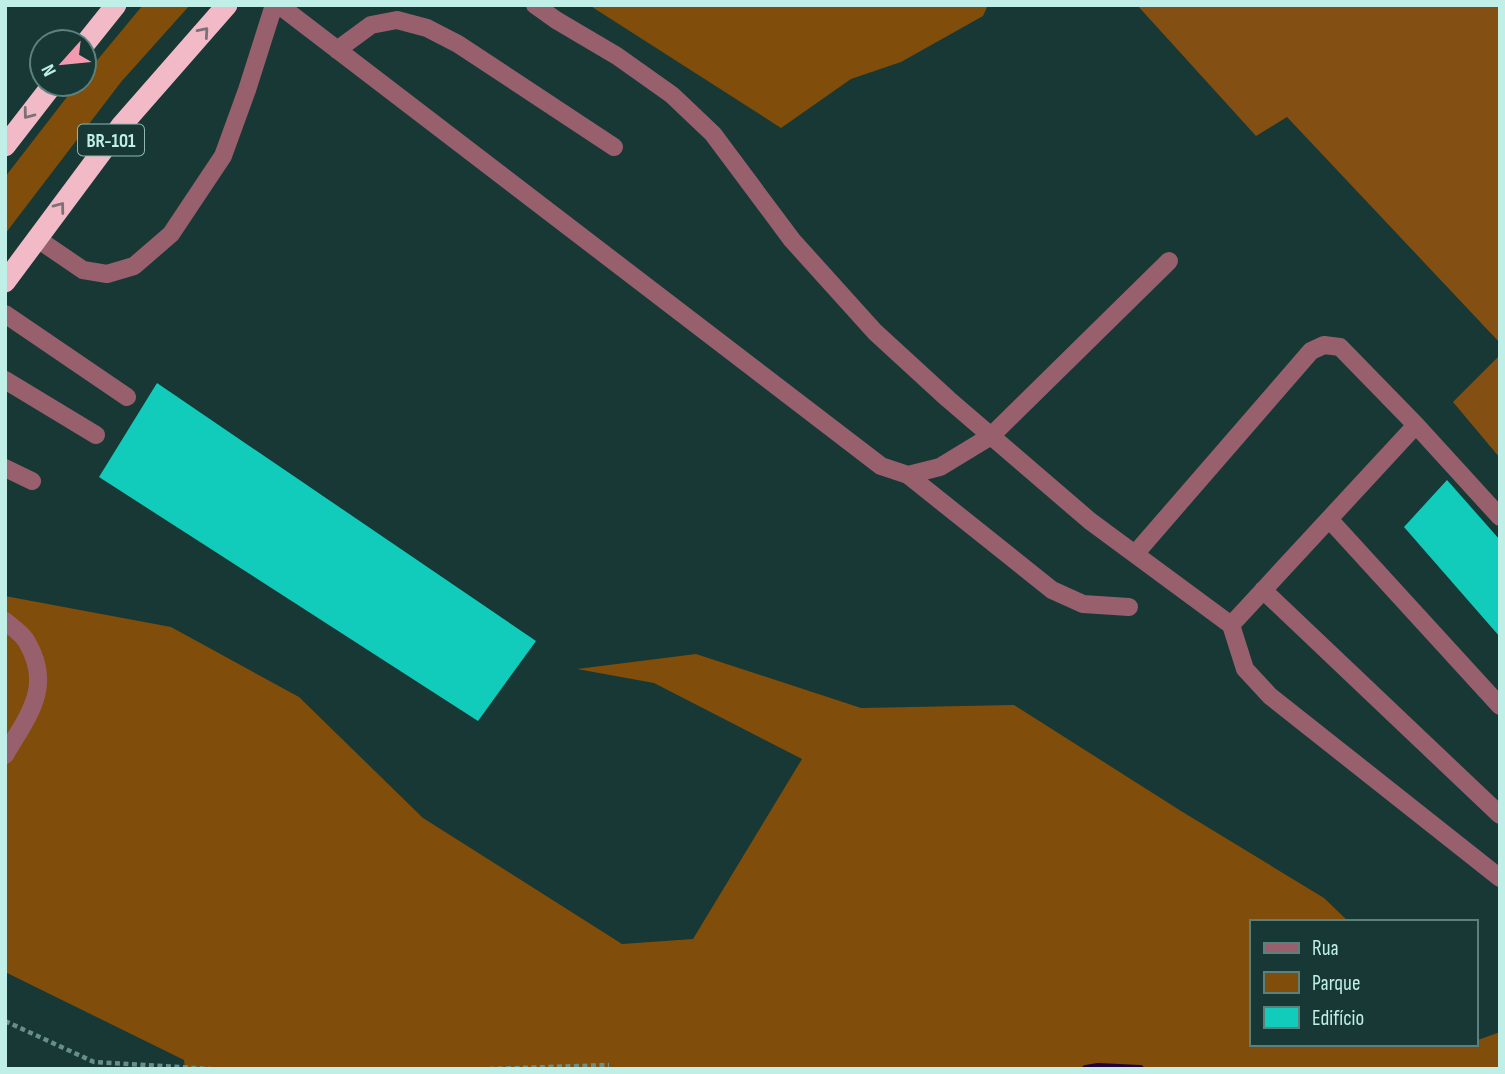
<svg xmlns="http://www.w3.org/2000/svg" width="1505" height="1074" font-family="'Sofia Sans Condensed',sans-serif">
<rect width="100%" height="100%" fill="#173834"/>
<path fill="#814d0a" d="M143,5H190L121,82L5,234V177L77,84H84V76Z
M589,5H988L983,16L901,62L851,79L781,128Z
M5,596L171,627L299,697L423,818L622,944L693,939L802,759L654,683L577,669L696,654L861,708L1014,705L1181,811L1324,898L1349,922H1251V1044H1475V1041L1500,1032V1069H185L184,1060L5,972Z"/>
<path fill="#834f12" d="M1137,5H1500V343L1287,117L1256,136Z
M1500,355V458L1453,402Z"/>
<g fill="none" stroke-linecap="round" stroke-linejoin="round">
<path stroke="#210239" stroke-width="8" d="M1086,1069L1098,1067L1140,1069"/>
</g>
<path fill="#11cbbb" d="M157,383L536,641L478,721L99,477Z
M1447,480L1500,540V637L1404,527Z"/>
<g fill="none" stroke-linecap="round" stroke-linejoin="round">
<path stroke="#678f89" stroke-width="4.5" stroke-dasharray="5 3.5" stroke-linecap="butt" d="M5,1021L94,1062L211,1069
M489,1069L609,1065"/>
<path stroke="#98606d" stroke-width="18" d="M279,5L881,466L908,475L940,467L991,436L1169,261
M535,5L556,20L617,56L672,95L713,134L792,240L875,332L948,399L1090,521L1231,625L1416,425L1340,347L1324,345L1311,351L1135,554
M337,50L371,25L397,20L427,28L458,44L614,147
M36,238L83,270L107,274L134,266L171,234L223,156L247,90L274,5
M5,314L127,397
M5,380L96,435
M1416,425L1500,517
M5,468L32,481
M908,475L1052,590L1083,604L1129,607
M1329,519L1500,706
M1263,590L1500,815
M5,621C13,628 24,635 28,644C53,688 27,717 5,755
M1231,625L1245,669L1270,696L1500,878"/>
<path stroke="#f2bac6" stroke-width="21" d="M84,45L116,5
M5,146L53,84
M5,282L121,126L227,5"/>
</g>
<defs><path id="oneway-chevron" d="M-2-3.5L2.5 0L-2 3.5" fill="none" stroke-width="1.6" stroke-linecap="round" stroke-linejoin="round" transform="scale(1.75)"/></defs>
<g stroke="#7a7276">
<use href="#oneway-chevron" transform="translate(204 32) rotate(-49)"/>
<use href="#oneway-chevron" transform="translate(28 114) rotate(127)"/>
<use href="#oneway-chevron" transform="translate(60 207) rotate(-53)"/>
</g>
<g text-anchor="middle" stroke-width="7" stroke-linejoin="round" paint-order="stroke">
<rect fill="#173834" stroke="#8db8b1" stroke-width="2" x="78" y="124.5" width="66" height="31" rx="5"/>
<g font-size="19" font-weight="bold" fill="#bfefe7">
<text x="111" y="147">BR-101</text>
</g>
</g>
<rect width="1505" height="1074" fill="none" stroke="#bfefe7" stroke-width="14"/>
<rect x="1250" y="920" width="228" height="126" fill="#173834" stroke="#5a817c" stroke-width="2"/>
<rect x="1264" y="943" width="35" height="10" fill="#98606d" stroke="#5a817c" stroke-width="2"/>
<text x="1312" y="955" font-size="21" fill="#bfefe7">Rua</text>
<rect x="1264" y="972" width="35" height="21" fill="#814d0a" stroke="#5a817c" stroke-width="2"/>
<text x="1312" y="990" font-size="21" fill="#bfefe7">Parque</text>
<rect x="1264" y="1007" width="35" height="21" fill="#11cbbb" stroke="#5a817c" stroke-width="2"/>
<text x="1312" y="1025" font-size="21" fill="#bfefe7">Edifício</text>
<g transform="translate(63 63) rotate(243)"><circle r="33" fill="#173834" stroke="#5a817c" stroke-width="2"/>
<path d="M0-5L12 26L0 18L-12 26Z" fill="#f29aaf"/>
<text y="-10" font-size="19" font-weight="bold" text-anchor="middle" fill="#bfefe7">N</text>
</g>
</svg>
